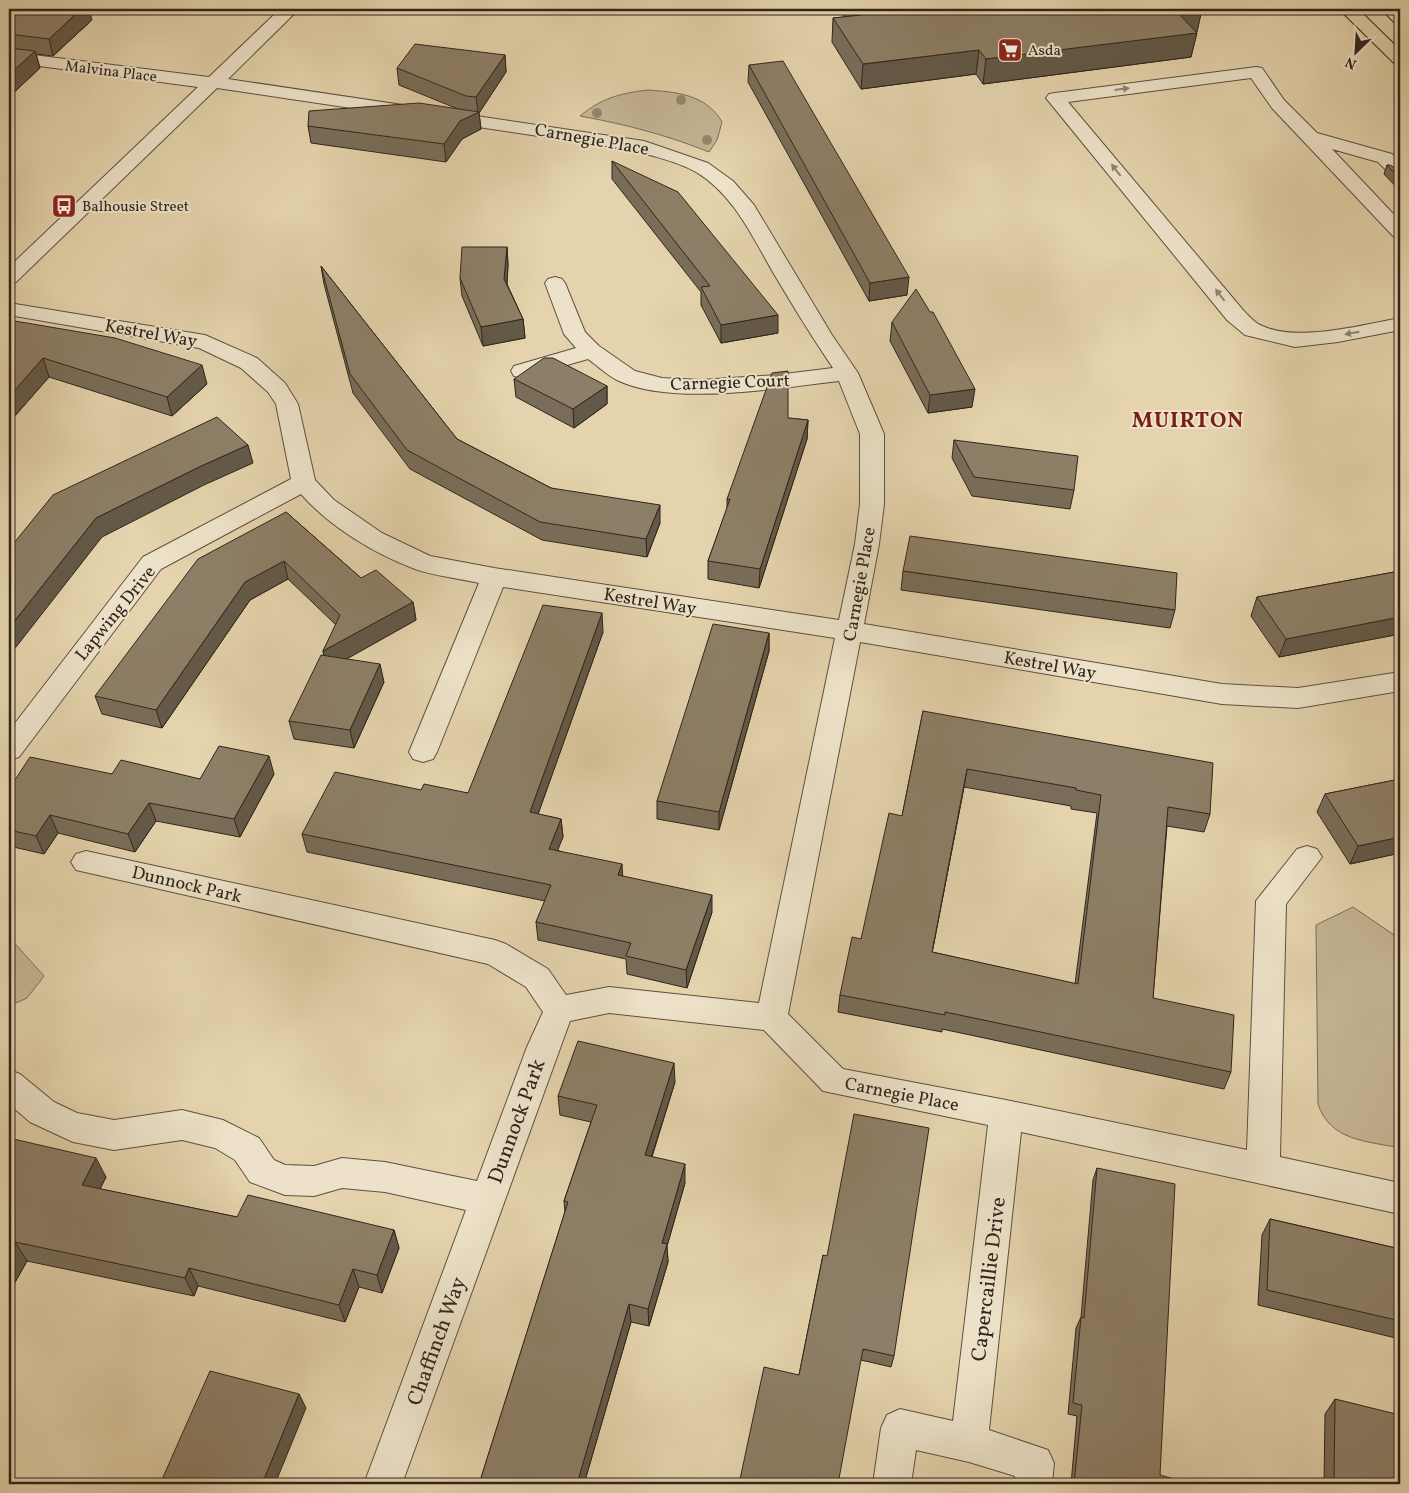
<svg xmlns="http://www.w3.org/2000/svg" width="1409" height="1493" font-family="Vollkorn,serif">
<rect width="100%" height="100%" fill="#e4d3ac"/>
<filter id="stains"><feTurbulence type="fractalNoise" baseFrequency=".004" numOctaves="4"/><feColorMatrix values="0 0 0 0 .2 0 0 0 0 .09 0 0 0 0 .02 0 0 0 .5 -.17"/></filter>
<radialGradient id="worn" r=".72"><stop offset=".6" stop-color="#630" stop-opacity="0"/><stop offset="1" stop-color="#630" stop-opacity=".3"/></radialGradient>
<path fill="#c5b594" stroke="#7a6d58" d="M647,90C676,92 706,94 722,122L717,140L709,152C667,135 624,124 580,116C602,98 618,94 647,90Z
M1353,907L1400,939V1148C1367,1141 1330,1141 1318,1104L1316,925Z
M9,937L44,976L27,998L9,1006Z"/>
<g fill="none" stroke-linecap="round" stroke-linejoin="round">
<defs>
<path id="minor" d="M280,9H299L228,79L644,141L708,163L733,181L754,205L832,335L858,373L884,434V504L879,544L864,624L1222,684L1298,688L1400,672V691L1298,708L1222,704L860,642L788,1014L843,1069L1006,1100L1247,1150L1256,901L1297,849L1307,846L1317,849L1322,857L1286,904L1280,1157L1400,1183V1214L1021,1132L989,1430L1048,1450L1054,1463L1052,1484H1014L1015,1476L969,1462L916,1450L911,1484H873L881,1428L887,1415L900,1409L953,1421L988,1125L823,1091L764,1030L609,1013L570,1021L402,1484H364L466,1210L385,1192L342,1188L314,1196L285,1195L250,1182L235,1160L215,1148L182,1140L114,1150L73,1142L30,1122L9,1104V1070L20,1074L54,1102L77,1113L114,1120L182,1110L223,1120L259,1138L274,1160L285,1165L314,1166L342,1158L385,1162L477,1181L527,1047L543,1012L526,987L488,964L76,870L71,862L76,854L86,851L495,940L506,944L548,969L566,995L609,987L759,1003L835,638L503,587L437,752L433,759L423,762L413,759L409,752L479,583C458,578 435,576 415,569C373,553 330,527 301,494L161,569L19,757L9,760V731L143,557L291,479L276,404L268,392L241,368L199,348L9,315V303L205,335L257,358L285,383L298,404L315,480L334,500L382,533L430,556L494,568L839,620L855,544L860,504V434L839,381C779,388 674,406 619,381C608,376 598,366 588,359L522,378L514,376L511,371L514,366L576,348L564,334L545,283L548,279L555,277L562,279L565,283L585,332L599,346L635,371L662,378L701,380L776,375L833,368C812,337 793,306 774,274C752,236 734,195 696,172C677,161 640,152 619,148L217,88L16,282L9,284V267L198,87L9,62V52L209,77Z
M1256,67L1262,68L1284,100L1317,133L1392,154L1400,162V179L1393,177L1378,162L1332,149L1400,221V238L1393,236L1272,108L1251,78L1068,102L1243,310C1248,315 1254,322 1260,325C1296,343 1362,325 1400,318V330L1338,342L1295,347L1245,335L1227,320L1046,98L1049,94L1055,93Z"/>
<path id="major" d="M1339,9H1358L1400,50V64L1394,63Z
M1381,9H1400V23L1394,22Z"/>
</defs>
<use href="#minor" stroke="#5c5040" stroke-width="2"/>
<use href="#major" stroke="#2f251c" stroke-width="2"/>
<use href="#minor" fill="#ede2c9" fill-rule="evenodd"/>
<use href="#major" fill="#e4d3ac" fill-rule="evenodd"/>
</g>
<g fill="#95876d">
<circle cx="681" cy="100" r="5"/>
<circle cx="597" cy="113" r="5"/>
<circle cx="707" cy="140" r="5"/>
</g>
<path fill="#796d59" stroke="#2f251c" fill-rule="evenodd" d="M9,9L92,20L53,56L36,54L40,68L9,97Z
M839,9H1202L1191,57L983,84L976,74L861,89L832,42L833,18L844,17Z
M505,55L506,72L479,113L481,129L462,139L446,162L311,143L308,126L458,109L399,85L397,68Z
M749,65L907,295L869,301L748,82Z
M612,161L778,333L721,343L701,305V292L612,179Z
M1387,165L1400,171V191L1384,174Z
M507,247L508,265L507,284L523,319L525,338L483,346L462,296L460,278Z
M321,266L457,439L551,488L660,523L647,557L542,540L410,469L353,393L324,284Z
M9,320L207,384L172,416L49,377L14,417L9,416Z
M892,322L972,407L928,413L890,341Z
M514,379L607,386V404L574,428L516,397Z
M788,418L808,420L807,439L759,588L708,579V561L727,509V499Z
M954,440L1074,490L1070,509L972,496L952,458Z
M286,512L361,578L413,602L416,620L346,659L384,682L354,748L294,739L289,721L324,656L323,651L336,625L288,579L250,600L162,728L102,714L95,696Z
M903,571L1175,610L1170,628L901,590Z
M1400,571V634L1279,657L1251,616L1257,597Z
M603,632L538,814L561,819L563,837L557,850L623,876L712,912L687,988L627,974L626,959L538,940L536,922L545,901L307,852L302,834L421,790L468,793Z
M769,633V651L719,830L657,819V801Z
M923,711L1210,814L1204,832L1167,826L1153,998L1231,1072L1224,1089L942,1029V1032L838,1012L840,995L861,939L902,816ZM964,787L1071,806V809L1097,813L1075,984L932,952Z
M112,774L200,779L274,774L240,837L156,821L135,852L58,833L44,854L9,846V789Z
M1400,779V853L1350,864L1317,812L1325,794Z
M675,1082L652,1157L685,1183L667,1246L668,1262L649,1326L631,1322L584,1484H474L480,1481L565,1212L564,1201L591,1122L560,1115L558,1096Z
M9,1138L106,1177L100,1189L237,1217L394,1230L399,1248L382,1293L359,1287L345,1322L198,1286L194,1296L27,1261L9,1293Z
M1097,1168L1160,1475L1174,1484H1071L1077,1416L1068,1414L1076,1328L1081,1317L1093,1180Z
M1270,1219L1400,1249V1339L1258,1305L1262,1235Z
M823,1255L894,1356L891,1367L861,1360L799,1375Z
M1335,1399L1400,1484H1324L1325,1414Z"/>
<path fill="#635948" stroke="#2f251c" d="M81,9H89L92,20L53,56L49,39Z
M1197,9H1202L1197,32L1189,34L1197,33L1191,57L983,84L986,59L1177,12Z
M979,50L976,74L861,89L863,64Z
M35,51L40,68L9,97V75Z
M505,55L506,72L479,113L481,129L462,139L446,162L444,144L460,121L478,112L476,97Z
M507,247L508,265L506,297L504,279Z
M909,277L907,295L869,301L870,283Z
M778,315V333L721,343V325Z
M523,319L525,338L483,346L481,327Z
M43,358L49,377L14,417L9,403V397Z
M202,365L207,384L172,416L167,397Z
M607,386V404L574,428L573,409Z
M975,389L972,407L928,413L930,395Z
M808,420L807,439L759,588L760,569Z
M248,445L253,463L204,485L102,537L9,656V628L96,518L199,467Z
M660,505V523L647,557L646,539Z
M284,561L288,579L250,600L162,728L156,710L245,582Z
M413,602L416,620L327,670L323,651Z
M602,613L603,632L532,831L530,812Z
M1400,617V634L1279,657L1286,639Z
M769,633V651L719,830V812Z
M380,664L384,682L354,748L350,730Z
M269,756L274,774L240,837L234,819Z
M967,769L964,787L929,969L932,952Z
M149,803L156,821L135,852L128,834Z
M50,815L58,833L44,854L36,836Z
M561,819L563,837L551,867L549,849Z
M1400,837V853L1350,864L1358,846Z
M622,864L623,882L618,875Z
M712,895V912L687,988L686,970Z
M674,1063L675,1082L646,1174L645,1155Z
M96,1158L106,1177L92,1204L82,1185Z
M685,1164V1183L667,1246L668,1262L649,1326L648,1309L662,1243Z
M394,1230L399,1248L382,1293L377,1275Z
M15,1242L27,1261L9,1293V1254Z
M189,1268L198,1286L194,1296L185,1278Z
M353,1269L359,1287L345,1322L339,1305Z
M629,1304L631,1322L584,1484H577Z
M299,1394L306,1408L275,1484H262Z"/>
<path fill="#8d7f67" stroke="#2f251c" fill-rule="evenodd" d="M9,9H81L49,39L9,34Z
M857,9H1197L1177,12L1197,33L986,59L979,50L863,64L833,18L861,15Z
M415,44L505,55L476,97L466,96L397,68Z
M9,48L35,51L9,75Z
M783,61L909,277L870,283L749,65Z
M419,103L479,112L460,121L444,144L308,126L309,111Z
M612,161L678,192L778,315L721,325L701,287L710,286Z
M1387,165H1390L1400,171V179Z
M462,247H507L504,279L523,319L481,327L460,278Z
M321,266L457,439L551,488L660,505L646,539L540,522L407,450L350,374Z
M916,289L930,312H933L975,389L930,395L892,322Z
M9,320L115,338L202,365L167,397L43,358L9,397Z
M544,358H553L607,386L573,409L514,379Z
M788,371V418L808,420L760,569L708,561L730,499H727L772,373Z
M217,417L248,445L199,467L96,518L9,628V553L12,550L9,549L53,495Z
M954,440L1078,456L1074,490L974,477Z
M286,512L361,578L376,570L413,602L323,651L340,615L284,561L245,582L156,710L95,696L198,559Z
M910,536L1177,573L1175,610L903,571Z
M1400,571V617L1286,639L1257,597Z
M543,605L602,613L530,812L561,819L549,849L622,864L618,875L712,895L686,970L626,956L631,943L536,922L551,885L302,834L335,772L421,790L424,784L468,793Z
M713,624L769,633L719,812L657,801Z
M321,655L380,664L350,730L289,721Z
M923,711L1213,763L1210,814L1168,807L1153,998L1234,1015L1231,1072L945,1012V1015L840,995L852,937L861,939L889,813L902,816ZM967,769L1076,788V790L1101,795L1078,984L932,952Z
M219,746L269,756L234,819L149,803L128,834L50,815L36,836L9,830V789L30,757L112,774L121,760L200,779Z
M1400,779V837L1358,846L1325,794Z
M578,1041L674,1063L645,1155L685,1164L662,1243L667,1244L648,1309L629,1304L577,1484H474L475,1480L480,1481L568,1202L564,1201L597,1105L558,1096Z
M854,1114L929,1128L894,1356L863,1349L838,1484H739L764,1367L799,1375L823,1255L827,1256Z
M9,1138L96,1158L82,1185L237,1217L248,1195L394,1230L377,1275L353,1269L339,1305L189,1268L185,1278L15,1242L9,1254Z
M1097,1168L1175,1184L1160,1475L1174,1479V1484H1074L1082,1405L1073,1403L1081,1317L1084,1318Z
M1270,1219L1400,1249V1321L1267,1290Z
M210,1371L299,1394L262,1484H160Z
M1335,1399L1400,1415V1484H1334Z"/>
<defs><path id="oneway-solid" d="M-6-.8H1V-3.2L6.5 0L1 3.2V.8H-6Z" transform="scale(1.25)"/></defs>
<g fill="#8e8472">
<use href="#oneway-solid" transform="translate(1122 89) rotate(-7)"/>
<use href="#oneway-solid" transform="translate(1116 170) rotate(-128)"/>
<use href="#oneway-solid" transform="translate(1220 295) rotate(-128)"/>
<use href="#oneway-solid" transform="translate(1352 333) rotate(170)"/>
</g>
<defs>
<symbol id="supermarket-square" viewBox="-11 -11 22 22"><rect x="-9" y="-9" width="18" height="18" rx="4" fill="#8f2418" stroke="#ede2c9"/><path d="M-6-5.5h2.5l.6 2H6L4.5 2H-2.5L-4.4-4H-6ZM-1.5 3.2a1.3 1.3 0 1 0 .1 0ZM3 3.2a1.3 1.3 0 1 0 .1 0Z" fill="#fff"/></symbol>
<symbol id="bus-square" viewBox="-11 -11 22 22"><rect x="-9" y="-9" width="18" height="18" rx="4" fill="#8f2418" stroke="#ede2c9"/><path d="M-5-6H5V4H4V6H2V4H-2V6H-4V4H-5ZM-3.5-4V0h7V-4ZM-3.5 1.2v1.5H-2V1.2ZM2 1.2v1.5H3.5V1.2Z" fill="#fff"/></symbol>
</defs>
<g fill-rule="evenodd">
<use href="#supermarket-square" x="996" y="36" width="28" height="28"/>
<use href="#bus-square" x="50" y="192" width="28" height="28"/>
</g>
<g text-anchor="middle" stroke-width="4" stroke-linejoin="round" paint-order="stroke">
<g font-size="15" fill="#2f251c" stroke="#ede2c9" text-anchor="start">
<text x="1028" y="55">Asda</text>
<text x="82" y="211">Balhousie Street</text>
</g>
<g font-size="15" fill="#2f251c" stroke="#ede2c9">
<text transform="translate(111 71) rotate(7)" y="5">Malvina Place</text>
</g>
<g font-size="18" fill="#2f251c" stroke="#ede2c9">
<text transform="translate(592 139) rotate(10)" y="6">Carnegie Place</text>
<text transform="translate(151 333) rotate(10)" y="6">Kestrel Way</text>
<text transform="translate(730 382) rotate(-2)" y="6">Carnegie Court</text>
<text transform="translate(859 584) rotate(-80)" y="6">Carnegie Place</text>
<text transform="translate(650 601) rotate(9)" y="6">Kestrel Way</text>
<text transform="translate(115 613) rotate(-51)" y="6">Lapwing Drive</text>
<text transform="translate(1050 665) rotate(10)" y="6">Kestrel Way</text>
<text transform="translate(187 884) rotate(13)" y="6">Dunnock Park</text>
<text transform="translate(902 1094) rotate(11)" y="6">Carnegie Place</text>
</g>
<g font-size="21" fill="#2f251c" stroke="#ede2c9">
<text transform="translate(516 1121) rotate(-70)" y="7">Dunnock Park</text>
<text transform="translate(988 1279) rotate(-83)" y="7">Capercaillie Drive</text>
<text transform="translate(436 1341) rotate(-70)" y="7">Chaffinch Way</text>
</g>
<g font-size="22" font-weight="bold" letter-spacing="1" fill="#7a1f14" stroke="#ede2c9">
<text x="1188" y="427">MUIRTON</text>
</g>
</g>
<rect width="1409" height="1493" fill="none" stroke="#e4d3ac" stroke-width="30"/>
<rect x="10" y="10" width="1389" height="1473" fill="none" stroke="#2f251c" stroke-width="2.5"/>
<rect x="15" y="15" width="1379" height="1463" fill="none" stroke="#2f251c"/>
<g transform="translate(1356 52) rotate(205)" stroke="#ede2c9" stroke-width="4" paint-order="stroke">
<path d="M0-4L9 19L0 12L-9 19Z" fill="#2f251c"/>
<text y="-8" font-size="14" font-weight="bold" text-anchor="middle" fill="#2f251c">N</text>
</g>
<rect width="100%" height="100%" filter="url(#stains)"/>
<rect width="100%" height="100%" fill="url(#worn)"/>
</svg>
